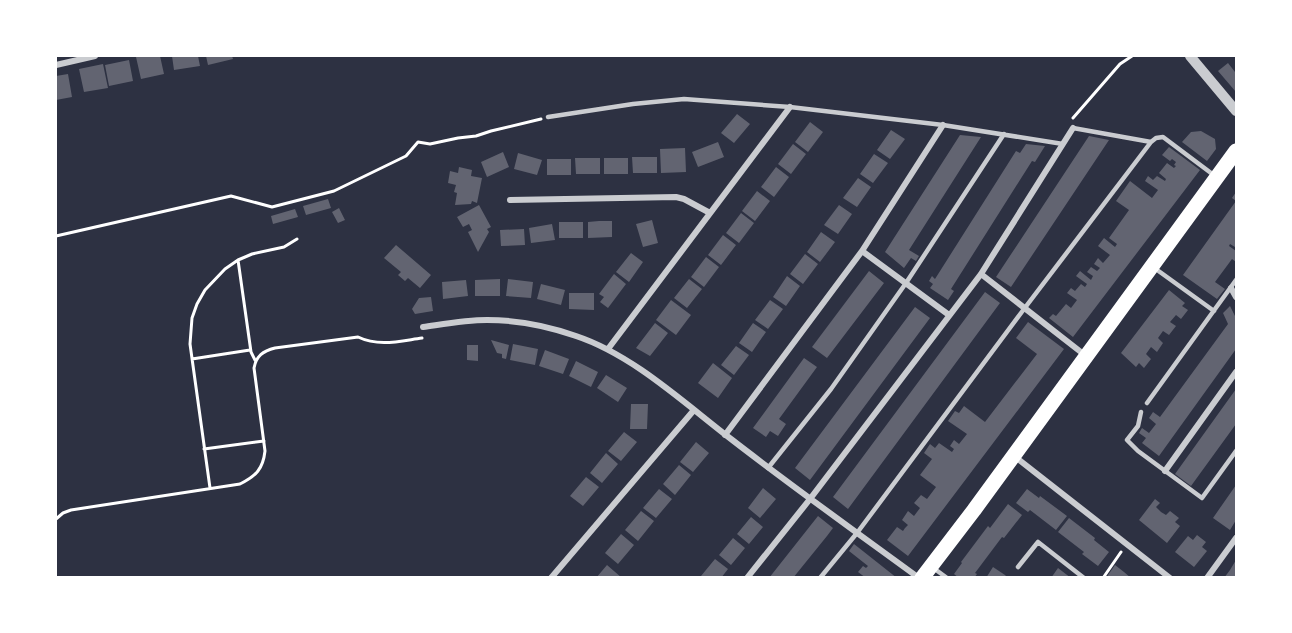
<svg xmlns="http://www.w3.org/2000/svg" width="1292" height="633" font-family="Ubuntu,sans-serif">
<rect width="100%" height="100%" fill="#2d3142"/>
<path fill="#626471" d="M141,56H160L164,74L141,79L136,57Z
M172,56H198L200,66L174,70Z
M206,56H232L233,59L208,65Z
M129,60L133,81L109,86L105,65Z
M1228,63L1235,72L1236,70V92L1218,71Z
M103,64L108,88L84,92L79,69Z
M68,74L72,97L56,100V76Z
M737,114L750,124L734,143L721,133Z
M810,122L823,132L808,152L795,142Z
M891,130L905,139L890,159L877,150Z
M1201,131L1215,139L1216,149L1207,161L1182,142L1191,132Z
M960,135L981,137L909,250L919,256L916,261L911,258L904,268L885,252Z
M1089,136L1109,140L1011,287L996,277Z
M718,142L724,157L698,167L692,152Z
M793,144L806,154L791,174L778,164Z
M1026,144L1045,146L1035,162L1032,161L951,289L954,291L948,300L930,288L933,284L929,281L932,276L935,279L1016,151L1020,153Z
M1169,147L1200,170L1073,337L1049,318L1053,314L1056,316L1066,304L1071,308L1077,300L1067,293L1071,288L1075,291L1081,284L1085,287L1087,284L1076,276L1080,271L1091,280L1093,276L1087,272L1091,267L1097,271L1100,268L1094,264L1098,258L1103,263L1110,255L1098,246L1104,238L1115,247L1117,244L1109,238L1129,210L1116,201L1130,181L1152,198L1158,190L1145,181L1148,176L1153,180L1157,176L1165,181L1166,179L1159,173L1167,163L1174,168L1176,166L1174,165L1176,162L1172,159L1170,161L1162,155Z
M685,148L686,172L661,173L660,149Z
M503,152L509,167L487,177L481,162Z
M518,153L542,160L537,175L514,169Z
M874,154L888,163L873,183L860,174Z
M632,157H657V173H633Z
M575,158H600V174H576Z
M604,158H628V174H604Z
M547,159H571V175H547Z
M459,167L472,170L471,176L482,178L477,203L472,201L471,204L455,205L457,193L454,192L456,185L448,183L450,171L458,173Z
M776,167L789,177L774,197L761,187Z
M858,178L871,187L857,207L843,198Z
M757,191L770,201L755,221L742,211Z
M1236,192V246L1235,247L1230,244L1229,246L1236,251V262L1232,259L1215,282L1225,289L1217,299L1183,275L1236,201L1232,198Z
M328,199L331,208L306,215L303,206Z
M479,205L491,227L487,229L489,232L478,252L468,232L472,230L469,224L463,227L457,217Z
M839,205L852,214L838,234L824,225Z
M339,208L345,220L338,223L332,212Z
M295,209L298,217L273,224L271,216Z
M741,213L754,223L739,243L726,233Z
M652,220L658,243L643,247L636,224Z
M599,221H612V237L588,238V222Z
M559,222H583V238H559Z
M552,224L555,240L531,243L529,228Z
M524,229L525,245L501,246L500,230Z
M821,232L835,242L820,262L807,252Z
M723,235L736,245L721,265L708,255Z
M396,245L431,275L420,288L408,278L405,281L398,275L401,272L384,258Z
M631,253L643,262L629,282L616,272Z
M805,254L818,264L803,284L790,274Z
M706,257L719,267L704,287L691,277Z
M869,271L884,283L827,358L812,347Z
M614,274L626,284L608,308L600,302L604,297L599,294Z
M787,276L800,286L786,306L773,297Z
M500,279V296H475V280Z
M508,279L533,282L531,298L506,296Z
M689,279L702,289L687,308L674,298Z
M466,280L468,296L443,299L442,282Z
M541,284L565,290L561,305L537,299Z
M1169,290L1185,303L1182,306L1188,310L1181,319L1176,315L1170,322L1176,326L1169,335L1163,331L1158,338L1163,343L1157,352L1151,347L1146,354L1151,359L1144,368L1139,363L1136,367L1121,353Z
M985,292L1000,303L848,509L833,497Z
M569,293H594V310L569,309Z
M431,297L433,311L415,314L412,309L419,298Z
M671,300L691,315L676,335L656,320Z
M770,300L783,309L768,329L755,320Z
M1230,306L1236,318V349L1159,456L1142,443L1146,438L1139,433L1142,428L1149,433L1156,424L1149,418L1153,412L1160,417L1228,324L1223,313Z
M915,307L930,318L810,480L795,468Z
M1028,322L1064,349L908,556L887,540L897,527L903,531L905,528L908,525L902,520L908,511L914,516L920,508L914,503L921,495L927,499L936,487L920,475L932,459L924,453L930,444L935,448L939,443L952,452L954,449L950,446L954,440L959,444L967,434L948,421L955,411L959,413L964,406L985,422L1037,354L1016,338Z
M655,323L668,333L650,356L636,348Z
M753,323L766,332L752,352L739,343Z
M491,340L509,345L506,359L502,358V354L497,353Z
M513,344L538,349L535,365L510,360Z
M467,345H478V361L467,360Z
M736,346L749,355L734,375L721,365Z
M545,350L569,359L563,374L539,366Z
M804,358L817,367L779,419L786,424L778,436L770,431L766,437L753,428Z
M576,361L598,372L591,387L569,376Z
M713,363L732,378L718,398L698,383Z
M606,375L627,388L618,402L597,388Z
M1236,389V424L1191,486L1175,474Z
M631,404H648L647,429H630Z
M624,432L637,442L621,461L608,451Z
M696,442L709,453L693,472L680,462Z
M606,453L618,464L602,483L590,473Z
M679,465L691,475L675,495L663,484Z
M586,477L599,487L583,506L570,496Z
M1236,485V520L1230,530L1213,518Z
M763,488L776,499L760,518L748,508Z
M659,489L672,499L656,518L643,508Z
M1027,489L1039,498L1040,496L1067,516L1056,530L1030,510L1028,512L1016,503Z
M1155,499L1160,503L1156,507L1161,512L1166,515L1170,511L1179,518L1175,522L1180,526L1167,543L1139,520Z
M1008,504L1022,515L1004,538L1002,537L975,573L977,574L974,578H959L954,574L962,563L961,562L988,526L990,528Z
M641,511L654,521L638,541L625,530Z
M818,516L833,528L827,536L793,578H769Z
M751,517L763,527L749,544L737,534Z
M1069,518L1095,538L1094,540L1109,552L1098,566L1082,554L1084,552L1058,532Z
M621,534L634,545L618,564L605,553Z
M1197,535L1206,542L1202,547L1207,551L1194,567L1175,552L1188,536L1193,540Z
M733,538L745,548L731,565L719,555Z
M854,544L897,578H866L858,572L863,566L866,568L868,566L849,551Z
M715,559L728,569L721,578H703L701,576Z
M1236,560V578H1224L1230,570Z
M607,565L622,578H596Z
M1115,565L1124,572L1131,578H1106Z
M993,567L1005,575L1008,578H986Z
M1058,568L1071,578H1051Z"/>
<g fill="none" stroke-linecap="round" stroke-linejoin="round">
<path stroke="#fff" stroke-width="3" d="M1073,118L1120,64L1132,56
M56,236L231,196L272,207L334,191L406,156L418,142L430,144L458,138L476,136L491,131L541,119
M238,260L251,352L255,360
M192,359L250,350
M204,449L264,441
M210,488L190,344L192,318L197,304L205,290L225,269L238,260L252,254L284,247L297,239
M56,519L63,513L71,510L240,484C256,476 263,469 265,451L254,368C256,356 263,351 275,348L358,337C379,347 400,341 422,338
M1103,578L1121,552"/>
<path stroke="#caccd0" stroke-width="4.5" d="M548,117L633,104L684,99L790,107L943,125L1063,144
M1073,128L1151,142L1156,138L1163,137L1215,176
M1153,267L1214,311
M1147,403L1236,280
M1141,412L1138,426L1127,440L1138,451L1202,498L1236,451
M768,468L831,389L906,283L1004,134
M932,567L947,578
M1018,567L1038,542L1084,578
M820,578L857,533L1024,309L1151,142"/>
<path stroke="#caccd0" stroke-width="6" d="M56,65L95,56
M510,200L676,197L684,199L710,213
M862,251L949,315
M981,274L1086,356
M1231,288L1236,297
M423,327C444,324 465,320 487,320C517,320 548,326 576,336C633,355 684,403 731,439C793,487 856,532 919,578
M608,349L790,107
M725,435L862,251L943,125
M1014,456L1170,578
M1165,471L1236,372
M551,578L694,410
M747,578L810,499L981,274L1073,128
M1207,578L1236,538"/>
<path stroke="#caccd0" stroke-width="10" d="M1190,56L1236,111"/>
<path stroke="#fff" stroke-width="15" d="M922,578L974,510L1236,151"/>
</g>
<rect width="1292" height="633" fill="none" stroke="#ffffff" stroke-width="114"/>
</svg>
